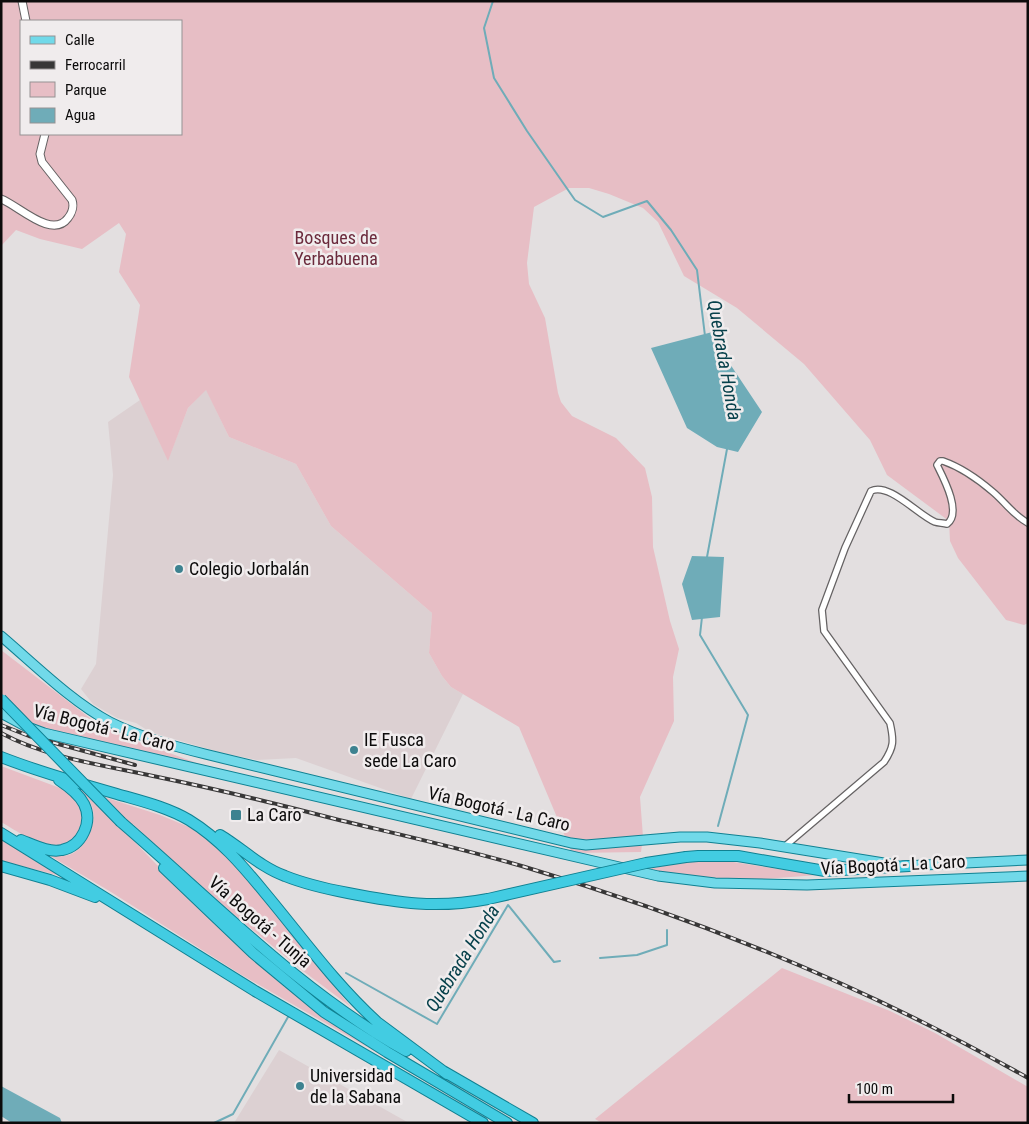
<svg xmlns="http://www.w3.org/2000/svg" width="1029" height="1124" font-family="'Roboto Condensed',sans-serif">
<rect width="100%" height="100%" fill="#e3dfe0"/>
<path fill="#dcd0d2" d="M206,389L229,437L296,464L331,526L432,613L429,653L442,676L451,687L463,694L411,799L296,758L257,760L222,753L150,732L136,723L117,718L93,704L81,689L96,664L113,475L108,422L140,400L168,460L188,408Z
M279,1050L409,1123H234Z"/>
<path fill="#e7bec5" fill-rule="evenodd" d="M1,1H1028V623L1024,625L1006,620L958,558L950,541L949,521L887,475L870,440L804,364L737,308L684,276L658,222L643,208L609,194L589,188H569L534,207L527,263L529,284L545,318L558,393L561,402L572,416L616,438L645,468L652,497L653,547L670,621L679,649L673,677L674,721L640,797L643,837L641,852L572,853L519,727L451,687L442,676L429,653L432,613L331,526L296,464L229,437L206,390L188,408L168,461L129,377L140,305L119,272L126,234L119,223L82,249L40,239L16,230L1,246ZM21,21H181V134H21Z
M1,650L95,722L120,735L205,766L41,727L12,716L1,709Z
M1,766L68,791C73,796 77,800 80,806C88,824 75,848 53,846C36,845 17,831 1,822Z
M76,788L160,815L189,827L209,840L235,865L351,1007L303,971L217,901L133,824L125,832L193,902L279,981L325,1018L381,1055L240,974L111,892L42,851C50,854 60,857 69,855C87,849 100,819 90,802C88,797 81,792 76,788Z
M1,837L73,879L1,861Z
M720,860L818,875L764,879H709L645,870C670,864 694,861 720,860Z
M782,968L890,1011L935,1033L1028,1087V1123H602L595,1119Z"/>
<path fill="#6facb8" d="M720,330L730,364L762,412L738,452L717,447L687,428L651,348Z
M692,556L724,557L720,617L692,620L682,584Z
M1,1086L60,1118L62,1123H12L1,1116Z"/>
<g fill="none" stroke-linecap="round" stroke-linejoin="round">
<path stroke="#6facb8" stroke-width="2" d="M493,1L484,28L494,78L527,131L575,200L603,217L647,201L671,230L697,270L705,336
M707,557L727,449
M702,617L700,635L748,715L718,826
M600,958L637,955L667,945V930
M346,973L437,1024L508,905L554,962L560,961
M214,1123L233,1114L288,1017"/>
<defs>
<path id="minor" d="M784,847L884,762C894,747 894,741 890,723L824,631L822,610L845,548L871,491C889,482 918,515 935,522C938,523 943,523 947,524C962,513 944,479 937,465L940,461H943C960,467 979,480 993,492C1005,502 1013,515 1028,523"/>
<path id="tertiary" d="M22,1L26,21
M1,199C18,205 52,240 68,218C72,213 74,206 72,200L42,162L40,154L45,134"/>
<path id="primary" d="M1,636C34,664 72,702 110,722C140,737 173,746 205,754L571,843L586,845L680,837H707L760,843L890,864
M1,713L25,726L44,733L658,876L715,883L807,885L1028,876
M903,866L1028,860"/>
<path id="trunk" d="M1,757C39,772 78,783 117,794C141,801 167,807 189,820C220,839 242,865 265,893C301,936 335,984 377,1022L447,1074
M121,822C214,902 299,991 406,1051
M1,833L255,991L483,1123
M220,835C242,848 260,867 285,876C305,884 327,889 348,893C399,903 436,909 488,899
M21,840C34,845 49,853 62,850C82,846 93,822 84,804C79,794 68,786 59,780
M686,857L698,856H738L825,871L909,866
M1,866L50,880L95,897
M164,868L253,953L324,1012L387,1052L507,1123
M443,1071L533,1123"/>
</defs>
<use href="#minor" stroke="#656263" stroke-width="8"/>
<use href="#tertiary" stroke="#656263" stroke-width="9"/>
<use href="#primary" stroke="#108192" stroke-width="11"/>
<use href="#trunk" stroke="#108192" stroke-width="12"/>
<use href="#minor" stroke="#fff" stroke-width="5.5"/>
<use href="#tertiary" stroke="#fff" stroke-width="7"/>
<use href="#primary" stroke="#71d9e9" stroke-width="9"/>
<use href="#trunk" stroke="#42cce2" stroke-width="10"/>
<defs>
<path id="rail" d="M1,725L29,736L135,765
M1,733C47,758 103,765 153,776C216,789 278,804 339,820C401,835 464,849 525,867C699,919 869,988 1028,1078"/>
</defs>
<use href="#rail" stroke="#383737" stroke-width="4"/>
<use href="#rail" stroke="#f0eced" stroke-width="2" stroke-dasharray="5.5" stroke-linecap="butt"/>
<defs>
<path id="trunk-bridge" d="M1,699L121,822
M488,899L646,863L686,857"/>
</defs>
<use href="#trunk-bridge" stroke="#108192" stroke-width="12" stroke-linecap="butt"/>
<use href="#trunk-bridge" stroke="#42cce2" stroke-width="10"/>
</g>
<g fill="#3d8290" stroke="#f0eced" stroke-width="2">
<circle cx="179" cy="569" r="5"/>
<circle cx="354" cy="750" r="5"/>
<rect x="230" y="809" width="12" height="12" rx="2.5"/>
<circle cx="300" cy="1086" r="5"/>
</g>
<g text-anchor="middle" stroke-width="5" stroke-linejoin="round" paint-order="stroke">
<g font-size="18" fill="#6b2a3c" stroke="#f0eced">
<text x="336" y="244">Bosques de<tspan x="336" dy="21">Yerbabuena</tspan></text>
</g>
<g font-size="18" fill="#0c0b0b" stroke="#f0eced" text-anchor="start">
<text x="189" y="575">Colegio Jorbalán</text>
<text x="364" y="746">IE Fusca<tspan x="364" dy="21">sede La Caro</tspan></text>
<text x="247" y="821">La Caro</text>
<text x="310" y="1082">Universidad<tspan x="310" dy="21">de la Sabana</tspan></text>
</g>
<g font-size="18" fill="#0c0b0b" stroke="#f0eced">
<text transform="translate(104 728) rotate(14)" y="6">Vía Bogotá - La Caro</text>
<text transform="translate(499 809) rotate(13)" y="6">Vía Bogotá - La Caro</text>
<text transform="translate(893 865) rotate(-3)" y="6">Vía Bogotá - La Caro</text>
<text transform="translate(260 922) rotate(41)" y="6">Vía Bogotá - Tunja</text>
</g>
<g font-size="19" font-style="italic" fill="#07414b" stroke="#f0eced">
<text transform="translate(725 360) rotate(80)" y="7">Quebrada Honda</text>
<text transform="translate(462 958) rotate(-58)" y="7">Quebrada Honda</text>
</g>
</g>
<rect width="1029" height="1124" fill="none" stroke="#0c0b0b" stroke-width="5"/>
<rect x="20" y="20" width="162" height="115" fill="#f0eced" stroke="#959293"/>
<rect x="30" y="36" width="25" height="8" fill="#71d9e9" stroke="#959293"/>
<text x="65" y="45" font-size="15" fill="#0c0b0b">Calle</text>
<rect x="30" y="61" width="25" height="8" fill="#383737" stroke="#959293"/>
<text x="65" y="70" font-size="15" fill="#0c0b0b">Ferrocarril</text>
<rect x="30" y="82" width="25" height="15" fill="#e7bec5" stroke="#959293"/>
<text x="65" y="95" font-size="15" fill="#0c0b0b">Parque</text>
<rect x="30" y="108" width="25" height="15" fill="#6facb8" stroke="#959293"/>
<text x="65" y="120" font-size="15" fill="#0c0b0b">Agua</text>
<path d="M849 1094v8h104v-8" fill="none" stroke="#0c0b0b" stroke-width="2.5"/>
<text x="856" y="1094" font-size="15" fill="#0c0b0b" stroke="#f0eced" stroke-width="4" paint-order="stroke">100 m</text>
</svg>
